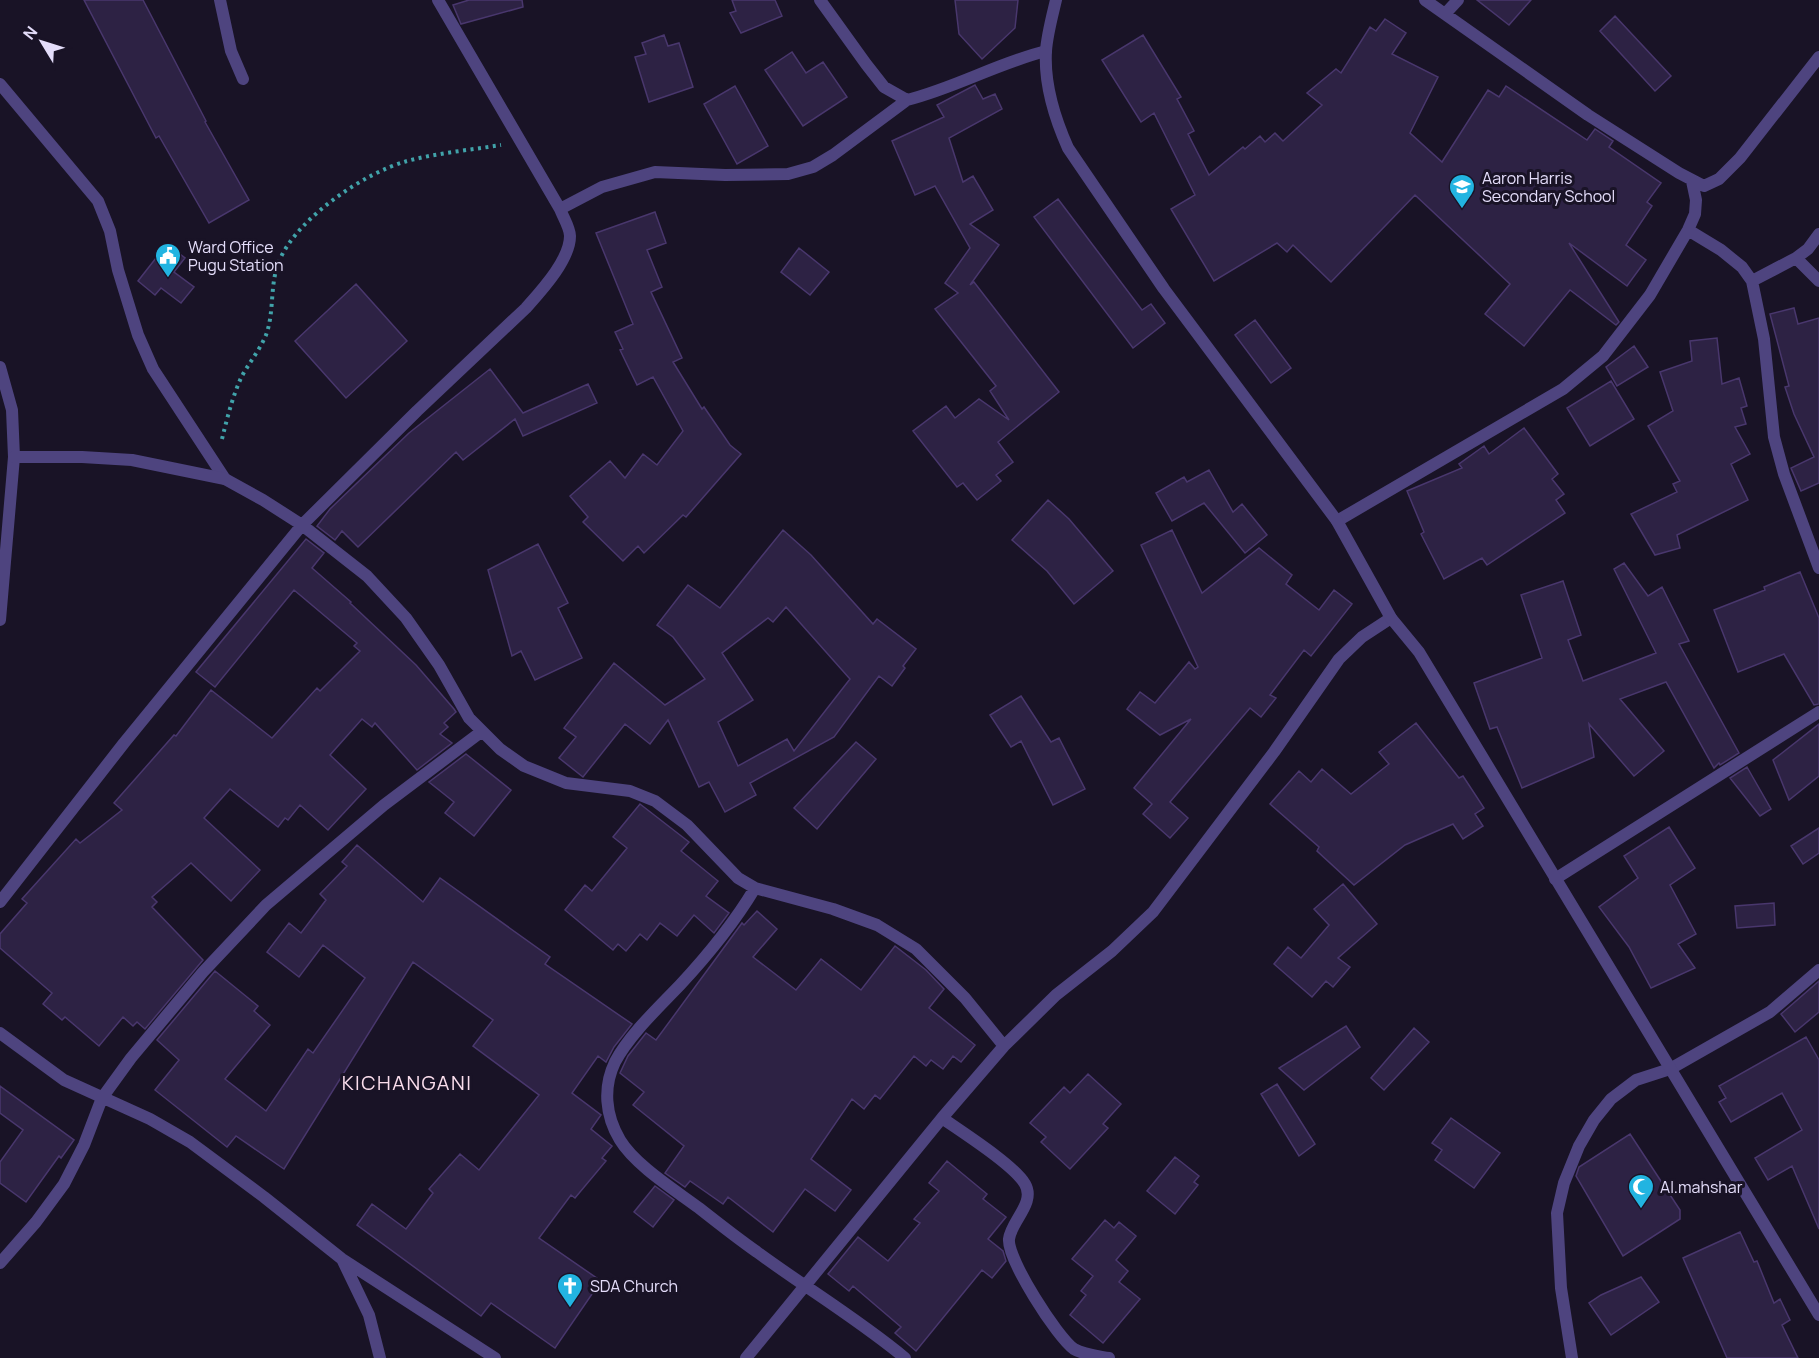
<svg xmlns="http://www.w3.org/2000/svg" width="1819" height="1358" font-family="Manrope,sans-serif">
<rect width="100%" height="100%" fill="#191326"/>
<path fill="#2d2244" stroke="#49376d" stroke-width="1.5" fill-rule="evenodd" d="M84,0H143L206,121L205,122L249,200L209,223L159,136L156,138Z
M469,0H522L523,7L461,24L453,5Z
M732,0H775L782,16L741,33L730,13L736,11Z
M955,0H1018L1015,28L982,59L959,34Z
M1477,0H1531L1509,25Z
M1615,16L1671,76L1655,91L1600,31Z
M1385,19L1406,33L1392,54L1438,77L1410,133L1442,162L1488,90L1499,97L1506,86L1587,140L1595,129L1613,141L1609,147L1661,183L1647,202L1652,206L1626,245L1646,260L1627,286L1569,243L1619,322L1616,325L1570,290L1524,346L1485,314L1510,284L1415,195L1331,282L1293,245L1287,252L1277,243L1214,281L1171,209L1195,195L1154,113L1141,122L1102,60L1143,35L1181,97L1177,99L1194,131L1188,134L1209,175L1243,147L1245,149L1260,136L1265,142L1275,133L1283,141L1322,105L1307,93L1336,69L1341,73L1370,27L1376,31Z
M664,35L668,46L679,43L693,87L649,102L635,57L646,54L642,43Z
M792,52L806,73L823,62L847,97L803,126L765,70Z
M975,85L983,99L995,94L1002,109L949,138L963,182L973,176L993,210L970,224L999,245L970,285L974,282L1059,392L998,442L1013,462L996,475L1001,481L977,500L963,483L957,487L913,431L946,406L955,418L979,399L1009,420L990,391L996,386L935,309L958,293L945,283L970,248L935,186L915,195L892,141L944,117L937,105Z
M735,86L768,146L737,164L704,104Z
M1058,199L1142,310L1151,304L1165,323L1133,348L1034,217Z
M655,212L666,243L647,250L662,287L651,292L682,358L673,362L702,409L704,407L730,445L741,454L686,517L683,515L644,553L638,546L623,561L583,522L588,517L570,496L610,461L625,478L643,454L657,465L683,431L653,377L637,385L620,350L623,349L615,332L633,324L596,233Z
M167,244L185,258L174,272L194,287L181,303L161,288L155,295L138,281Z
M799,248L829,272L810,295L781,272Z
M356,284L407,341L346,398L295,341Z
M1794,308L1798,324L1819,318V483L1801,491L1791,468L1814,457L1794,414L1785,387L1789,386L1770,314Z
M1255,320L1291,368L1271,383L1235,335Z
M1717,338L1722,384L1739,378L1747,406L1741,408L1746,424L1735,427L1750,454L1731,464L1748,500L1677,535L1680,548L1655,555L1631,514L1677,492L1673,484L1680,481L1648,426L1673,411L1660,372L1692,361L1690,341Z
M1634,346L1648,367L1617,386L1606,367Z
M490,369L523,413L588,384L597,403L523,436L515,419L463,460L456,452L358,547L342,531L335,540L317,526L330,509L409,433Z
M1611,381L1634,419L1590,446L1567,408Z
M1524,428L1558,474L1552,479L1564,494L1556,500L1565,513L1487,565L1482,558L1444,579L1421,534L1424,532L1407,491L1462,468L1459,464L1484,446L1489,454Z
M1209,470L1233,512L1242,504L1267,535L1245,553L1204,503L1172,521L1156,493L1184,477L1187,482Z
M1048,500L1069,519L1113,571L1074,604L1047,571L1012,540Z
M783,530L811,555L873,624L877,619L916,649L903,666L905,668L892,686L879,676L834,737L750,783L756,795L725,812L709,782L699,787L668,720L650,744L625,724L583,777L559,758L576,737L564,728L614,663L665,705L705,679L673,637L657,625L688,585L720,608ZM786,607L850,679L794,751L787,739L738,766L718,722L753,700L722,653L768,618L773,622Z
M1172,530L1202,593L1259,548L1292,575L1286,584L1319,610L1334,590L1352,604L1311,656L1304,650L1270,695L1276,698L1261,717L1250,708L1170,802L1188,818L1170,838L1143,814L1152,804L1134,788L1191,719L1160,735L1127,709L1140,692L1155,703L1189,662L1195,669L1198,667L1141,545Z
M306,539L324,553L312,568L351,602L350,603L416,665L454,709L456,712L444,723L448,727L440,734L452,743L417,770L375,723L372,727L362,719L330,755L366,789L328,830L300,805L288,820L285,818L278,827L230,789L204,818L260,870L231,901L191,863L152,897L157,902L152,907L203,960L145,1029L137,1022L133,1026L123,1017L99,1046L65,1017L62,1020L43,1004L52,993L0,948V934L27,903L22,899L76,839L80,843L122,810L114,803L174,735L176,736L211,690L272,738L317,688L320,691L360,651L354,646L357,643L294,590L215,687L196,672Z
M538,544L568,603L558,608L582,658L535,680L521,651L512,656L488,570Z
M1624,563L1648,596L1662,587L1689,641L1679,644L1739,753L1720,765L1719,763L1714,768L1666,682L1620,699L1664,751L1634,776L1589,724L1594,757L1522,788L1497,727L1490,729L1474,683L1542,658L1521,595L1563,581L1581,635L1568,640L1583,681L1656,653L1614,569Z
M1800,572L1819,618V704L1814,705L1784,654L1738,672L1714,610L1765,590L1764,587Z
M1021,696L1051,742L1059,738L1085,789L1053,805L1021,741L1011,747L990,715Z
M1416,723L1459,778L1463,776L1484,808L1475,814L1483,826L1463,839L1453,824L1405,845L1354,885L1317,851L1319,847L1270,804L1299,771L1311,782L1322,769L1351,794L1389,764L1379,752Z
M1819,724V776L1789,800L1773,760Z
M856,742L876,759L817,829L794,808Z
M466,754L511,790L474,836L445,813L454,802L429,782Z
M1747,767L1771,809L1760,816L1730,778Z
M640,804L689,842L681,851L718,881L706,896L729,913L714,933L694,915L677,936L660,923L647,940L640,934L626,951L618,944L613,950L565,910L585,885L592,891L627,848L613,837Z
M1669,827L1695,868L1670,885L1696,934L1678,944L1695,968L1651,988L1629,947L1599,907L1638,878L1624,856Z
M1819,828V853L1803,864L1791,846Z
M357,845L423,902L440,878L550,957L545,964L632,1024L614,1047L606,1062L598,1056L572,1093L601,1115L591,1129L612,1146L602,1158L606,1161L575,1198L571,1195L539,1238L601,1281L555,1348L491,1303L481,1316L357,1225L372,1204L406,1229L433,1193L429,1189L460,1154L479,1170L539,1095L473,1046L493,1020L413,962L284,1169L236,1136L227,1147L155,1090L179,1060L157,1040L215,971L258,1006L254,1011L270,1025L225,1079L266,1111L308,1049L313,1053L365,978L323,945L299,977L267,952L289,923L301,933L326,900L320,894L347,866L342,862Z
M1343,884L1377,924L1338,958L1350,967L1333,987L1326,981L1312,997L1274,964L1288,947L1301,958L1329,925L1314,909Z
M1774,903L1775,925L1737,928L1735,906Z
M757,911L777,929L753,957L796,990L821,959L861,990L895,946L926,970L944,989L929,1008L975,1045L961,1062L953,1056L943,1069L931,1060L926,1066L914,1056L880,1099L875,1095L864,1109L852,1099L811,1159L851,1190L835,1211L805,1189L773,1232L728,1197L723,1204L690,1181L685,1187L665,1173L684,1146L633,1105L644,1092L620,1073L628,1056L646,1033L656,1040L742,923L744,925Z
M1819,981V1012L1795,1032L1781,1014Z
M1346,1026L1360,1047L1304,1090L1279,1068Z
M1414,1028L1429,1042L1384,1090L1371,1078Z
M1806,1037L1819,1060V1229L1792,1166L1768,1180L1755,1158L1802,1130L1782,1093L1731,1122L1719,1102L1726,1098L1719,1086Z
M1088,1074L1121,1104L1103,1124L1108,1128L1070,1169L1041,1142L1046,1137L1030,1123L1064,1087L1070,1093Z
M1277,1084L1315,1144L1299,1156L1261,1094Z
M0,1086L74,1140L61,1158L59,1156L26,1202L0,1183V1162L23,1130L0,1113Z
M1451,1118L1500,1153L1474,1188L1435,1160L1442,1150L1432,1143Z
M1630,1134L1680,1210V1219L1623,1256L1576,1176L1579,1167Z
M1175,1157L1199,1176L1194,1182L1198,1185L1175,1214L1147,1191Z
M947,1161L987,1194L983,1199L1006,1217L988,1239L1003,1251L1006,1261L992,1278L982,1270L916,1351L895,1333L901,1327L853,1286L849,1291L828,1274L858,1237L888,1261L920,1223L914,1219L939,1191L929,1183Z
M655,1186L674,1200L653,1227L634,1212Z
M1105,1220L1114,1228L1119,1222L1136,1236L1116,1260L1128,1271L1119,1282L1140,1299L1103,1343L1070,1315L1086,1295L1081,1291L1093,1276L1072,1259Z
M1740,1232L1754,1262L1757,1261L1774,1303L1780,1299L1790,1320L1782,1325L1798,1358H1727L1683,1258Z
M1641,1277L1659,1302L1611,1335L1589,1303L1601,1295Z"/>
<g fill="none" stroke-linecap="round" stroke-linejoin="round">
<path stroke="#41a3aa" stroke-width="4" stroke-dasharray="3 4.5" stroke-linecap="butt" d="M222,439C227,419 232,398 241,378C248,364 260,350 266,335C275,311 269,283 280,259C299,217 364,173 407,161C437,153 470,150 501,145"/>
<path stroke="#4e447f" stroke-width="12" d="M220,0L231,51L243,79
M0,84L98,201L110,231L118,270L138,335L153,369L225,479
M0,367L12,410L14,457L0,620"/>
<path stroke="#4e447f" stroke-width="12" d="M820,0L866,64L884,87L907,100C955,88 998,63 1046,51
M1425,0L1588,115L1679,173L1704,186L1719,179L1740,158L1819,57
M1445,14L1458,0
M560,209L602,187L655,172L725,175L788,174L813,167L833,155L907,100
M1688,230L1721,250L1742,267L1752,281L1764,339L1774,437L1784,474L1819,568
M1796,258L1819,281
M1752,281L1796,258L1808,249L1819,234
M14,457H82L132,460L225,479L263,500L302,525L367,576L406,618L439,665L469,718L500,749L524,766L566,783L630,791L655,801L687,825L738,878L755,888L833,909L877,925L916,949L965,998L1004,1046
M1337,521L1563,389L1603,356L1650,295L1688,230L1695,214L1696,200L1692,181
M1555,879L1819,712
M755,888C734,923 708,955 680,985C659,1007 629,1035 615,1062C603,1087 605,1115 620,1140C635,1165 675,1190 699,1208C718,1223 737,1238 757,1252C806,1288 858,1319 905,1358
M0,902L124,743L302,525L417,411L526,308C541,291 570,260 570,236C570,228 563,217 560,209L438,0
M0,1033L64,1080L150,1119L190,1142L264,1197L342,1259L495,1358
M942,1118C962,1132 1014,1165 1025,1184C1036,1203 1011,1221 1009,1239C1007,1259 1057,1337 1074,1349C1084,1355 1098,1356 1109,1358
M342,1259L369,1315L380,1358
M0,1263L36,1222L64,1184L84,1145L102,1098L131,1058L203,972L266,905L384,805L481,732
M746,1358L942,1118L1004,1046L1056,995L1112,951L1153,912L1274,752L1339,659L1362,637L1391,618
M1572,1358L1561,1288L1557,1213L1564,1183L1579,1146L1594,1120L1611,1099L1636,1080L1670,1069L1770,1012L1819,970"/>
<path stroke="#4e447f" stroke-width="12" d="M1056,0C1052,17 1047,35 1046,51C1044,84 1055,119 1068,148L1164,289L1337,521L1391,618L1419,652L1819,1315"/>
</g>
<defs>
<symbol id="school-pin" viewBox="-11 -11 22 30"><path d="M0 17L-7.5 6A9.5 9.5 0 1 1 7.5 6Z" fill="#22b4e1" stroke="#191326"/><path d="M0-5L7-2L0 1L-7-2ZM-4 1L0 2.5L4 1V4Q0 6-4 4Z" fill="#fff"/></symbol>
<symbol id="civic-pin" viewBox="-11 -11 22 30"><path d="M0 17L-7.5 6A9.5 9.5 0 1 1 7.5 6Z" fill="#22b4e1" stroke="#191326"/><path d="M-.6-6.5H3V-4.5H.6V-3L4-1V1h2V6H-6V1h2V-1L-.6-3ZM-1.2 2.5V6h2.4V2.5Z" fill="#fff"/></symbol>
<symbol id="mosque-pin" viewBox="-11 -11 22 30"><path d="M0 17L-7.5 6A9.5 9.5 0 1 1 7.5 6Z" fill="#22b4e1" stroke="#191326"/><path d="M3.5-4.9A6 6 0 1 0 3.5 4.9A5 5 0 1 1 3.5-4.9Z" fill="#fff"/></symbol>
<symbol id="church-pin" viewBox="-11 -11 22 30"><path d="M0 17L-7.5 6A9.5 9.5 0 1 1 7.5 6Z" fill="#22b4e1" stroke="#191326"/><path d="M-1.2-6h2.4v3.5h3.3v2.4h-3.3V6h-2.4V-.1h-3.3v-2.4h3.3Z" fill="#fff"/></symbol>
</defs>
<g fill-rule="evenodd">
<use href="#school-pin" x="1447" y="172" width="30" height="40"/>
<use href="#civic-pin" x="153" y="241" width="30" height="40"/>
<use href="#mosque-pin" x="1626" y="1172" width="30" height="40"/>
<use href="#church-pin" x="555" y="1271" width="30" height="40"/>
</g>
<g text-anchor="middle" stroke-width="6" stroke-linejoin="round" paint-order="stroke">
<g font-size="16" fill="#e4ddfa" stroke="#191326" text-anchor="start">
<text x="1482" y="184">Aaron Harris<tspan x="1482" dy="18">Secondary School</tspan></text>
<text x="188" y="253">Ward Office<tspan x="188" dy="18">Pugu Station</tspan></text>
<text x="1660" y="1193">Al.mahshar</text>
<text x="590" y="1292">SDA Church</text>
</g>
<g font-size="20" letter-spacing="1.5" fill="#fbdeed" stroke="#191326">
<text x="407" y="1090">KICHANGANI</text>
</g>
</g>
<g transform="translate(42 42) rotate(308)" stroke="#191326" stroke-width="4.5" paint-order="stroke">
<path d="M0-4.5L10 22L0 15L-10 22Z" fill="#e4ddfa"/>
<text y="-9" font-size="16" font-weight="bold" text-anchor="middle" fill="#e4ddfa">N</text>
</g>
</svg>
